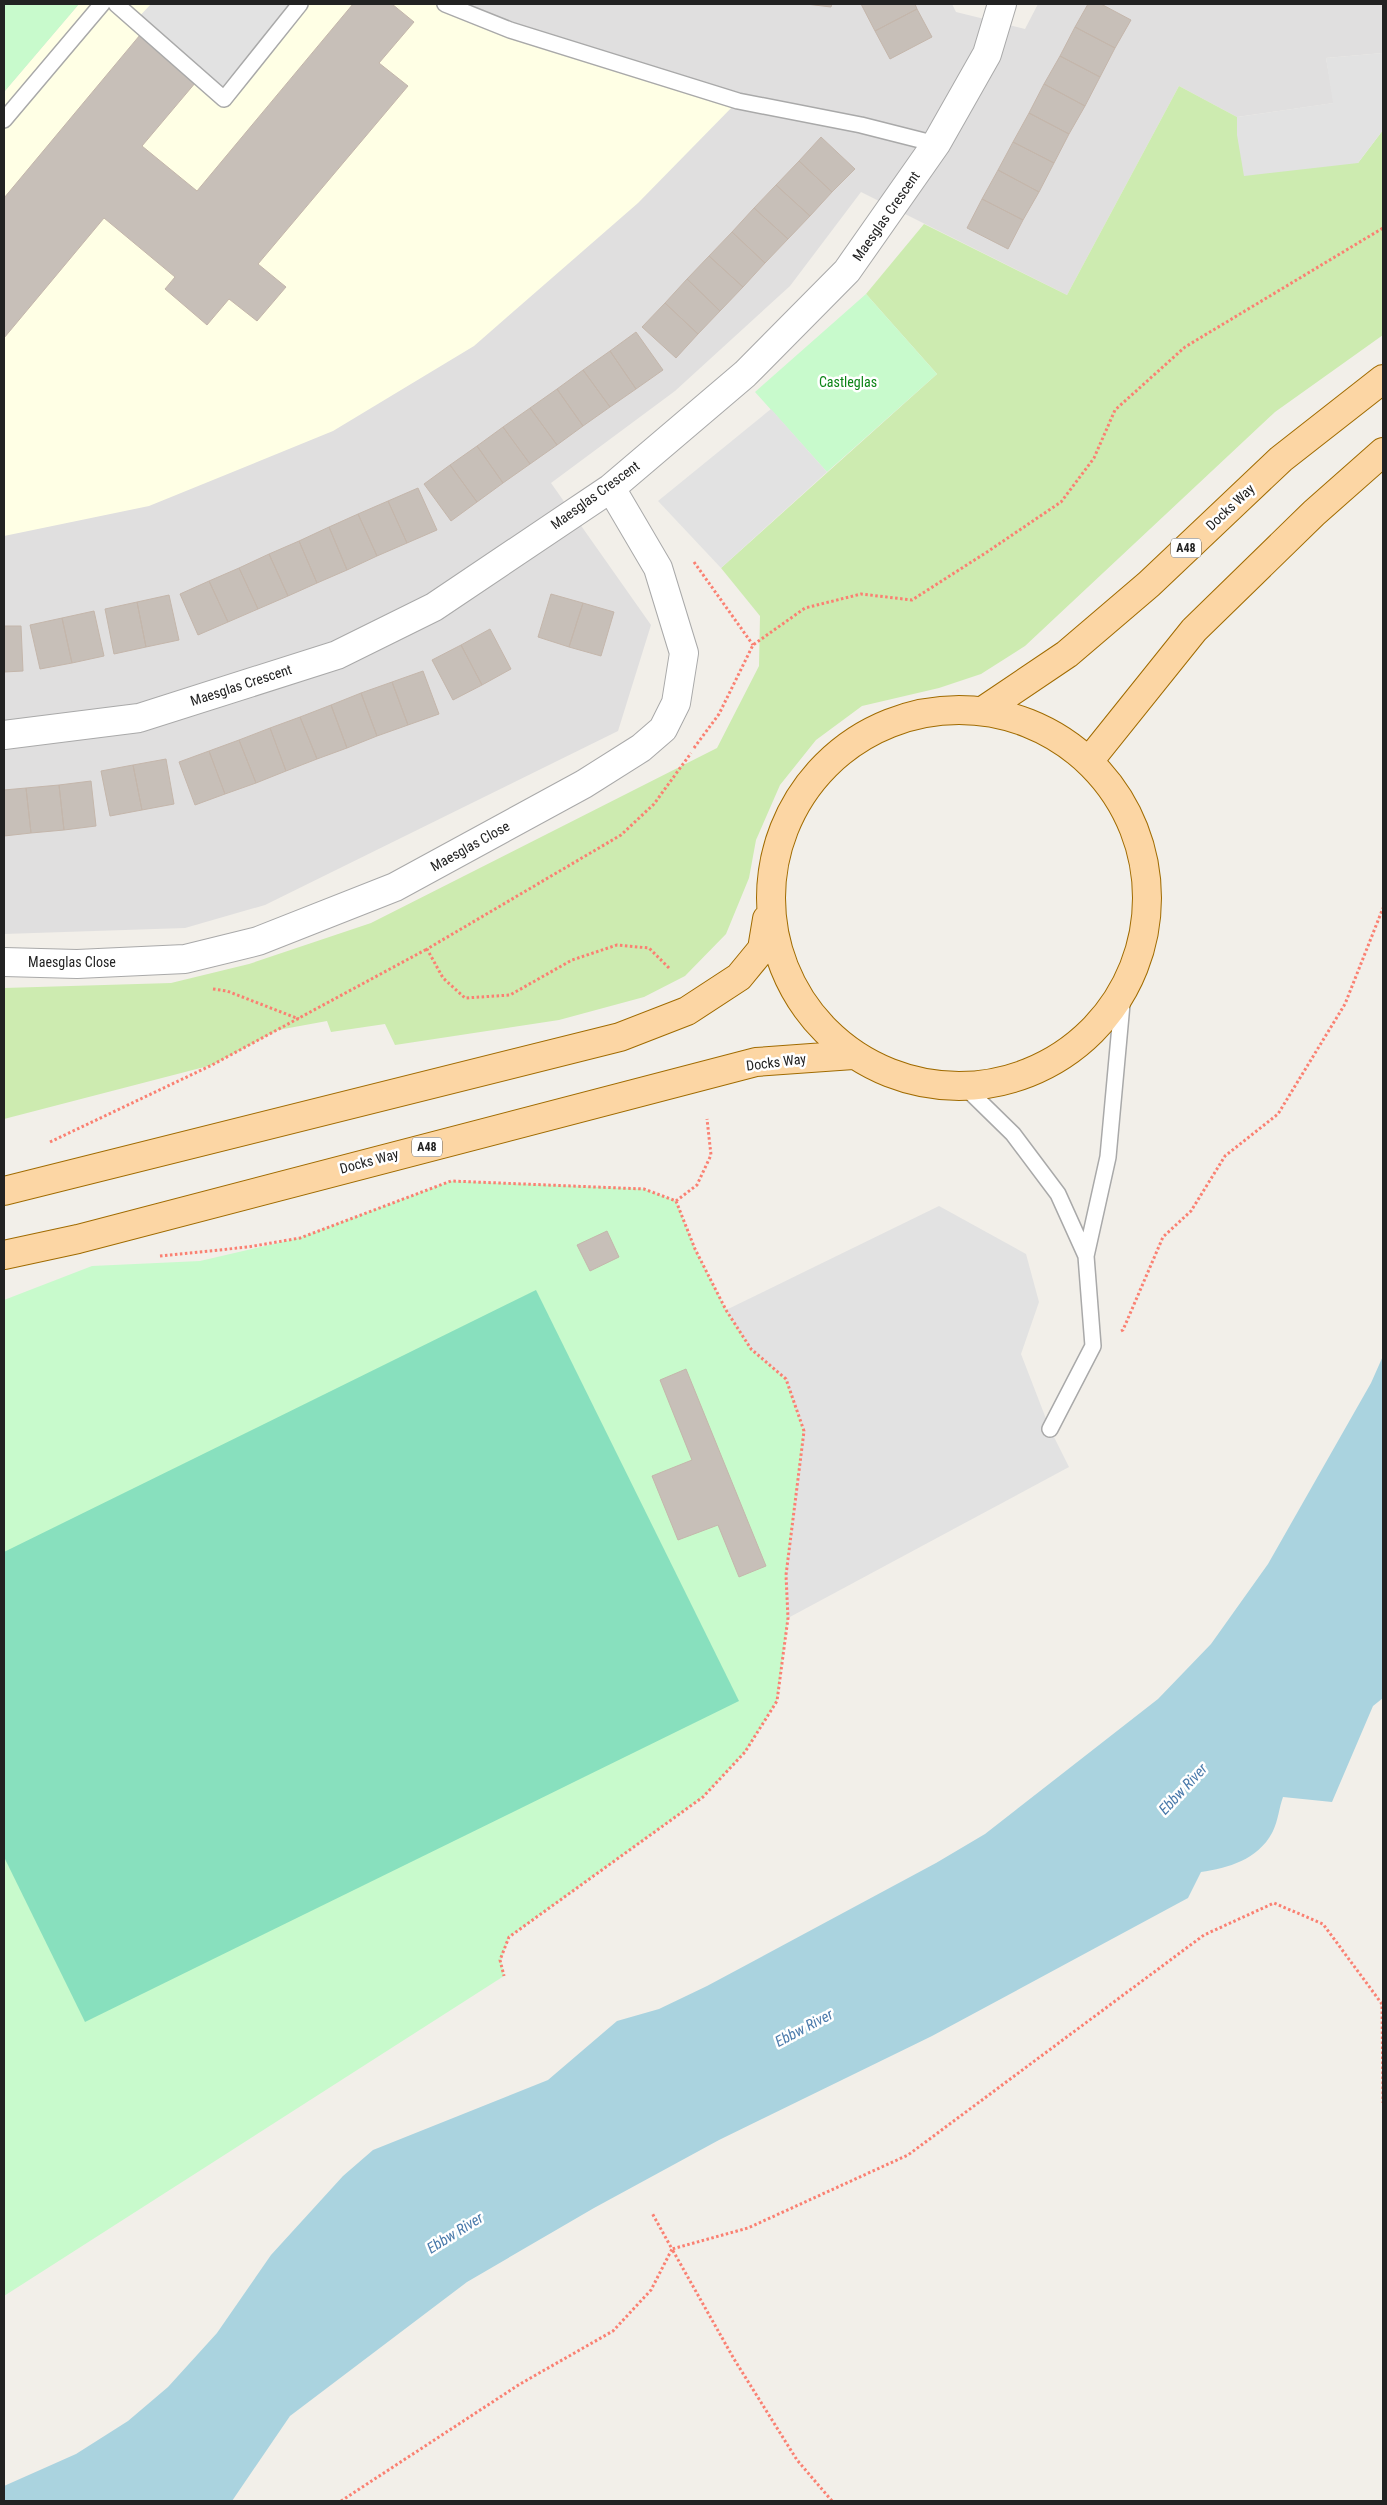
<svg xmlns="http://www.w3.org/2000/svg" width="1387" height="2505" font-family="'Roboto Condensed',sans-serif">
<rect width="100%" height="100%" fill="#f2efe9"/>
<path fill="#e0dfdf" d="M4,4H952L956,12L1025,29L1038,4H1383V53L1326,58L1334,103L1237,117L1179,86L1067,295L861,192L790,286L675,391L551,483L651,625L618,731L265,905L185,928L4,934Z"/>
<path fill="#ffffe5" d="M79,4H445L738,101L638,203L474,346L333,431L149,506L4,536V92Z"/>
<path fill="#cdebb0" d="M1179,86L1237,117V135L1358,163L1383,130V335L1275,412L1025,646L981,674L939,688L862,706L816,740L780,785L756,840L749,878L726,934L685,976L644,997L559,1020L395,1045L385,1024L331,1032L327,1021L278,1030L212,1065L4,1119V988L171,983L249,964L371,923L717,748L759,666L760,616L721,568L937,374L866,294L924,224L1067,295Z"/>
<path fill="#c8facc" d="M4,4H79L4,92Z
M866,294L937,374L827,472L755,392Z
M451,1181L644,1189L676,1201L695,1249L726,1310L751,1349L786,1379L804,1431L786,1575L788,1618L777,1701L745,1752L703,1797L509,1937L501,1960L504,1976L4,2296V1300L92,1266L200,1261L299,1238Z"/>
<path fill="#88e0be" d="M536,1290L739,1701L85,2022L4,1857V1552Z"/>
<path fill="#e2e2e2" d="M151,4H300L224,99L135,21Z
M1383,53V130L1358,163L1244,176L1237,135V117L1333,103L1326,58Z
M771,409L827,472L721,568L658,501Z
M939,1206L1026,1254L1039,1302L1021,1354L1050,1429L1069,1467L788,1618L786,1575L804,1431L786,1379L751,1349L726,1310Z"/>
<path fill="#aad3df" d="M1383,1356V1698L1373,1706L1332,1802L1283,1797C1279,1808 1278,1821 1273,1831C1259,1859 1229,1868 1201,1872L1188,1898L932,2036L719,2140L594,2208L467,2282L290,2416L232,2501H4V2486L76,2454L128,2421L168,2387L217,2333L271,2255L343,2176L373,2150L548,2080L617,2021L659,2009L707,1986L936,1863L985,1834L1158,1699L1211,1644L1268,1564L1371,1383Z"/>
<path fill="#c7bfb8" stroke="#c4b6ab" d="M353,4H392L414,22L379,63L408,86L258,264L286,287L257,321L229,299L207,325L165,289L175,277L104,218L4,338V198L140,35L196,82L142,146L197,191Z
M806,4H832L831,7Z
M861,4H915L917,9L875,31Z
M1088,4H1101L1131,20L1115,48L1075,27Z
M917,9L932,37L890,59L875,31Z
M1075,27L1115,48L1100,77L1060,56Z
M1060,56L1100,77L1085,106L1044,84Z
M1044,84L1085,106L1069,134L1029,113Z
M1029,113L1069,134L1054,163L1013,142Z
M821,137L855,169L832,192L799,161Z
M1013,142L1054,163L1039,192L998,170Z
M799,161L832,192L810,216L776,185Z
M998,170L1039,192L1023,220L982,199Z
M776,185L810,216L788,239L754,208Z
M982,199L1023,220L1008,249L967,228Z
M754,208L788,239L765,263L732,232Z
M732,232L765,263L743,287L709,256Z
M709,256L743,287L720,311L687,279Z
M687,279L720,311L698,334L665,303Z
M665,303L698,334L676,358L642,327Z
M636,332L663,370L636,389L610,351Z
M610,351L636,389L610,407L583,370Z
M583,370L610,407L583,426L557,389Z
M557,389L583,426L557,445L530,408Z
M530,408L557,445L530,464L503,427Z
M503,427L530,464L503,483L477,446Z
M477,446L503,483L477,502L450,465Z
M450,465L477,502L451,521L424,484Z
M418,488L437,530L407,543L388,501Z
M388,501L407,543L377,556L358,514Z
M358,514L377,556L347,570L329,527Z
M329,527L347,570L317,583L299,541Z
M299,541L317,583L288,596L269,554Z
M269,554L288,596L258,609L239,568Z
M239,568L258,609L228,622L209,581Z
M209,581L228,622L198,635L180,594Z
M551,594L583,603L569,647L538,637Z
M169,595L179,640L146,647L137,602Z
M137,602L146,647L114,654L105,609Z
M583,603L614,612L601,656L569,647Z
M94,611L104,656L72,663L62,618Z
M62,618L72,663L40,669L30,625Z
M4,626H21L23,671L4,672Z
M490,629L511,669L482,685L461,645Z
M461,645L482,685L453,700L432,660Z
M423,671L439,714L408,725L392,682Z
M392,682L408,725L377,736L361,693Z
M361,693L377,736L347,748L331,705Z
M331,705L347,748L317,759L300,717Z
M300,717L317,759L286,771L270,728Z
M270,728L286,771L256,783L239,740Z
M239,740L256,783L225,794L209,751Z
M209,751L225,794L195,805L179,762Z
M166,759L174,804L142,810L133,765Z
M133,765L142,810L110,816L101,771Z
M91,781L96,826L64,830L59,785Z
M59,785L64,830L31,833L26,788Z
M26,788L31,833L4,836V790Z
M607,1231L619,1257L590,1271L577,1245Z
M686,1369L766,1566L739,1577L718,1525L678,1540L652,1476L692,1460L660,1380Z"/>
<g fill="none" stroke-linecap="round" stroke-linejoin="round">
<defs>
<path id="service" d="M116,4L224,99L300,4
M445,4L510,30L738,101L861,125L936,144
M4,120L102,4
M966,1088L1013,1134L1058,1194L1086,1256L1093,1346L1050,1429
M1086,1256L1108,1157L1123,993"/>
<path id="minor" d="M4,735L139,718L337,655L434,607L611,488L745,374L847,271L936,144L987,54L1002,4
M4,962L77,964L185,959L258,941L395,887L584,784L641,748L663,729L676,703L684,653L658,568L611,488"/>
<path id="primary" d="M984,710L1067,654L1101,625L1149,584L1281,459L1383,379
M771 898a188 188 0 1 1 376 0a188 188 0 1 1-376 0Z
M1089,761L1194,630L1314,513L1383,452
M4,1191L620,1037L687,1011L739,977L762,949L767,919
M4,1255L78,1239L756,1062L853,1055"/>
</defs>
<use href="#service" stroke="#a9a9a9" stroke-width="18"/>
<use href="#minor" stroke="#a9a9a9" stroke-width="30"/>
<use href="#primary" stroke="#a06b00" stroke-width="30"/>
<path stroke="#fa8072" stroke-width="3" stroke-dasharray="2.5 2.5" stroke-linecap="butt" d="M694,562L753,645
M694,748L719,714L753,645L805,608L861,594L912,600L987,552L1061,502L1094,458L1115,410L1185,347L1383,228
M669,968L649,948L617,945L572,960L510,995L465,998L443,978L427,949L621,835L654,804L691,753
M213,989L227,991L299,1019
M50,1142L212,1065L427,949
M676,1201L697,1185L711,1155L707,1119
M160,1256L248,1247L300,1238L451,1181L644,1189L676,1201L695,1249L726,1310L751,1349L786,1379L804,1431L786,1575L788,1618L777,1701L745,1752L703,1797L509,1937L500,1960L504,1976
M1121,1331L1123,1330L1163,1237L1191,1211L1225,1156L1278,1114L1345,1004L1383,908
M341,2501L520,2384L613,2331L651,2290L672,2249L652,2213
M832,2501L797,2460L734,2359L672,2249L748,2228L908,2155L1204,1935L1274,1903L1323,1924L1382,2004L1383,2103"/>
<use href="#service" stroke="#fff" stroke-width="15"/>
<use href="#minor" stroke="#fff" stroke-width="28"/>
<use href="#primary" stroke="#fcd6a4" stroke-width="28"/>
</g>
<g text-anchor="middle" stroke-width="5" stroke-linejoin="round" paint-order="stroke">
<g fill="#fff" stroke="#646464" stroke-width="1">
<rect x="1171" y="538.5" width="30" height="19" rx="4"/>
<rect x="412" y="1137.5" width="30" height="19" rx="4"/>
</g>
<g font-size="12" font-weight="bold" fill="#222">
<text x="1186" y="552">A48</text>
<text x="427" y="1151">A48</text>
</g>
<g font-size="14" fill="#222" stroke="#fff">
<text transform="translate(886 216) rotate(-55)" y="5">Maesglas Crescent</text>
<text transform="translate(595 495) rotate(-36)" y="5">Maesglas Crescent</text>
<text transform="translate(1230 507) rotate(-43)" y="5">Docks Way</text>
<text transform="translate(241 685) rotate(-18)" y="5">Maesglas Crescent</text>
<text transform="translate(470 846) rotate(-29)" y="5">Maesglas Close</text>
<text x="72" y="967">Maesglas Close</text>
<text transform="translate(776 1062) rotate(-7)" y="5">Docks Way</text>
<text transform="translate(369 1161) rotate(-15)" y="5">Docks Way</text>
</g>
<g font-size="14" fill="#0c8416" stroke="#fff">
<text x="848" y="387">Castleglas</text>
</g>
<g font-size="15" font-style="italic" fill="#4a7aab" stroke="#fff">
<text transform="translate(1183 1789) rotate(-47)" y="5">Ebbw River</text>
<text transform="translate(804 2028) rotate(-28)" y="5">Ebbw River</text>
<text transform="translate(455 2233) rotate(-32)" y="5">Ebbw River</text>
</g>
</g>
<rect width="1387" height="2505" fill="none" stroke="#222222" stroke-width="10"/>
</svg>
